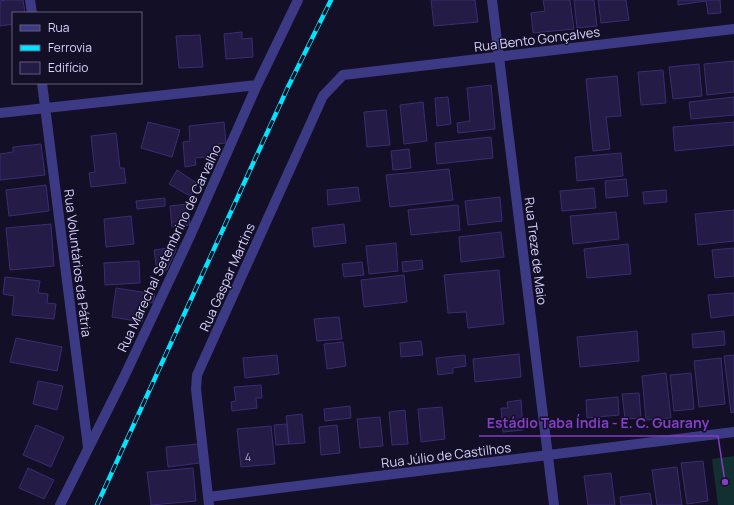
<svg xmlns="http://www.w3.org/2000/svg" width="734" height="505" font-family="Manrope,sans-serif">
<rect width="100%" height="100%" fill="#130f26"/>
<path fill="#12302f" d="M734,456V505H718L712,459Z"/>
<path fill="#241b47" stroke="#3b2d73" d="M5,0H23L25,13H13V24L0,26V1Z
M431,0H475L478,22L434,26Z
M543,0H570L574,29L533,33L531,13L545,11Z
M574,0H594L597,26L577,28Z
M598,0H626L629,20L601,23Z
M678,0H720L721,13L708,14L706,1L678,5Z
M242,32V39L252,38L253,57L226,59L224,34Z
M200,35L203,67L179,68L176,36Z
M734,61V92L707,95L704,64Z
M699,64L702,96L673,99L669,67Z
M663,70L666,103L641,105L638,72Z
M617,76L621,116L606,117L610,149L593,151L586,79Z
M491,85L495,129L458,133L457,123L470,121L467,88Z
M448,97L451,124L437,126L435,98Z
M734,97V115L691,119L689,102Z
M423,102L427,141L404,144L400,105Z
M386,110L390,145L367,147L364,112Z
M148,122L180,130L172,157L141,148Z
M224,122L226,143L218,144L219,156L195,158L196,165L185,167L183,142L190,141L189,126Z
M734,122V145L675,151L673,127Z
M116,133L120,168H124L126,183L91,187L89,173L95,172L91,136Z
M491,137L493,158L437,164L435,143Z
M41,144L45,175L0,180V154L13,152V147Z
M409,149L411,168L393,170L391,151Z
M621,153L623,176L577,181L575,157Z
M449,169L453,200L390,207L386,175Z
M177,170L198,184L190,196L169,184Z
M626,179L628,196L606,198L605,181Z
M46,185L49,211L9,216L6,190Z
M358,187L360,201L328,205L327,190Z
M594,188L596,208L562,211L560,191Z
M666,190L667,202L644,204L643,192Z
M500,197L502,221L468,225L465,201Z
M165,198V206L137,209L136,201Z
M187,204L190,225L172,227L170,206Z
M458,205L460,230L411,235L408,210Z
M734,210V241L698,245L695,214Z
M616,212L619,239L573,244L570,216Z
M131,216L134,244L106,247L104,219Z
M51,224L54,266L10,270L6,228Z
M344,224L346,243L314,247L312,228Z
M501,232L504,257L461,262L459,237Z
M396,243L398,271L369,274L366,246Z
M628,244L631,274L587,278L584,249Z
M176,247V250L167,270L157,271L154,250Z
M734,248V276L715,278L712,250Z
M422,260L423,269L403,272L402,262Z
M139,261L140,283L105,285L104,263Z
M362,262L364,275L344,277L342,264Z
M499,270L504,324L468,328L466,312L448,313L444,275Z
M404,275L407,302L364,307L361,280Z
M5,277L40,281L38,293L48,294L47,303L56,304L54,319L12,315L14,296L3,294Z
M116,288L155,294L153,303L146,302L142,322L112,317Z
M734,293V315L711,318L708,295Z
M339,317L342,339L317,341L314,319Z
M637,331L639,361L580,367L577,337Z
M724,331L725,345L693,348L692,334Z
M16,338L62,347L57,371L10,362Z
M421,341L423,355L401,357L400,343Z
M343,342L346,366L327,369L324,344Z
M519,354L521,377L475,382L473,359Z
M277,355L279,374L245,378L243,358Z
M465,355L466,366L453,368V373L438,375L436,358Z
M734,355V412L731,413L724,356Z
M721,358L725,404L699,407L694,361Z
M666,373L671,418L646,420L642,376Z
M691,373L694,409L674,411L670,375Z
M38,381L63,386L57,410L33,404Z
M261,385L262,398H256L257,408L232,411L231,402L236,401L234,387Z
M639,393L641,418L625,419L622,394Z
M618,397L619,415L587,418L586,400Z
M521,400L523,430L503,432L501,408H508L507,402Z
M350,406L351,418L325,421L324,409Z
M442,407L445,439L421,442L418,409Z
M405,410L408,444L392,445L389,412Z
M302,414L305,443L289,444L286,416Z
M380,417L383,446L360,448L357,419Z
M287,424L289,444L276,445L274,425Z
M36,425L64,437L51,467L23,455Z
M337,425L340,453L321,455L319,427Z
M271,426L275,464L241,467L237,429Z
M198,444L200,463L168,467L166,447Z
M703,461L708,501L687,504L681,463Z
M677,467L682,505H657L652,470Z
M28,468L54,480L44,499L19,488Z
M193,468L196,501L151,505L147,472Z
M611,473L615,505H588L584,476Z
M650,493L652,505H621L620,497Z"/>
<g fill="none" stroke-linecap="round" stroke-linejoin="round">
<path stroke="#3d3a85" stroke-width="10" d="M30,0L32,13
M492,0L554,505
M42,83L88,447
M0,113L257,85
M208,497L734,432
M60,505L125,375L191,234L257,85L298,0
M209,505L196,389L197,375L323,96L343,75L734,29"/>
<defs>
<path id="rail" d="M97,505L288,87L331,0"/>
</defs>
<use href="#rail" stroke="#00e5ff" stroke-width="4.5"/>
<use href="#rail" stroke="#130f26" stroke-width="3" stroke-dasharray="9" stroke-linecap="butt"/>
</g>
<g text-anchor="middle" stroke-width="3" stroke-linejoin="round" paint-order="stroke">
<g font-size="11" fill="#aca6d1">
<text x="248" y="461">4</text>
</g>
<g font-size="13" fill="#d9d4ff" stroke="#130f26">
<text transform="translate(537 39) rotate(-7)" y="5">Rua Bento Gonçalves</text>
<text transform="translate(169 248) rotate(-65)" y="5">Rua Marechal Setembrino de Carvalho</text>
<text transform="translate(536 251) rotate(83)" y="5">Rua Treze de Maio</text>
<text transform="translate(78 263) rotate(83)" y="5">Rua Voluntários da Pátria</text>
<text transform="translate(227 277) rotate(-66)" y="5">Rua Gaspar Martins</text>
<text transform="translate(446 455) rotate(-7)" y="5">Rua Júlio de Castilhos</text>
</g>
</g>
<path fill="none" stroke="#843dc5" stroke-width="1.5" d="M725 482L718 436H479"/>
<circle fill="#843dc5" stroke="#130f26" stroke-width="1.5" cx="725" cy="482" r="4"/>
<g font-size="14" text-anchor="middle" font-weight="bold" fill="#843dc5" stroke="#130f26" stroke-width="3" stroke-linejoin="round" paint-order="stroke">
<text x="598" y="428">Estádio Taba Índia - E. C. Guarany</text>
</g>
<rect x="12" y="12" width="130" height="72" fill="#130f26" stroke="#625e7d"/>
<rect x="20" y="25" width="20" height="6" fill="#3d3a85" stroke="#625e7d"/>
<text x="48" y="32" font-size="12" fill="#d9d4ff">Rua</text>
<rect x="20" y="45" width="20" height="6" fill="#00e5ff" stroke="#625e7d"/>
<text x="48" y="52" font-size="12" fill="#d9d4ff">Ferrovia</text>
<rect x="20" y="62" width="20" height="12" fill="#241b47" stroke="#625e7d"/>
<text x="48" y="72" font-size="12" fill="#d9d4ff">Edifício</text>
</svg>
